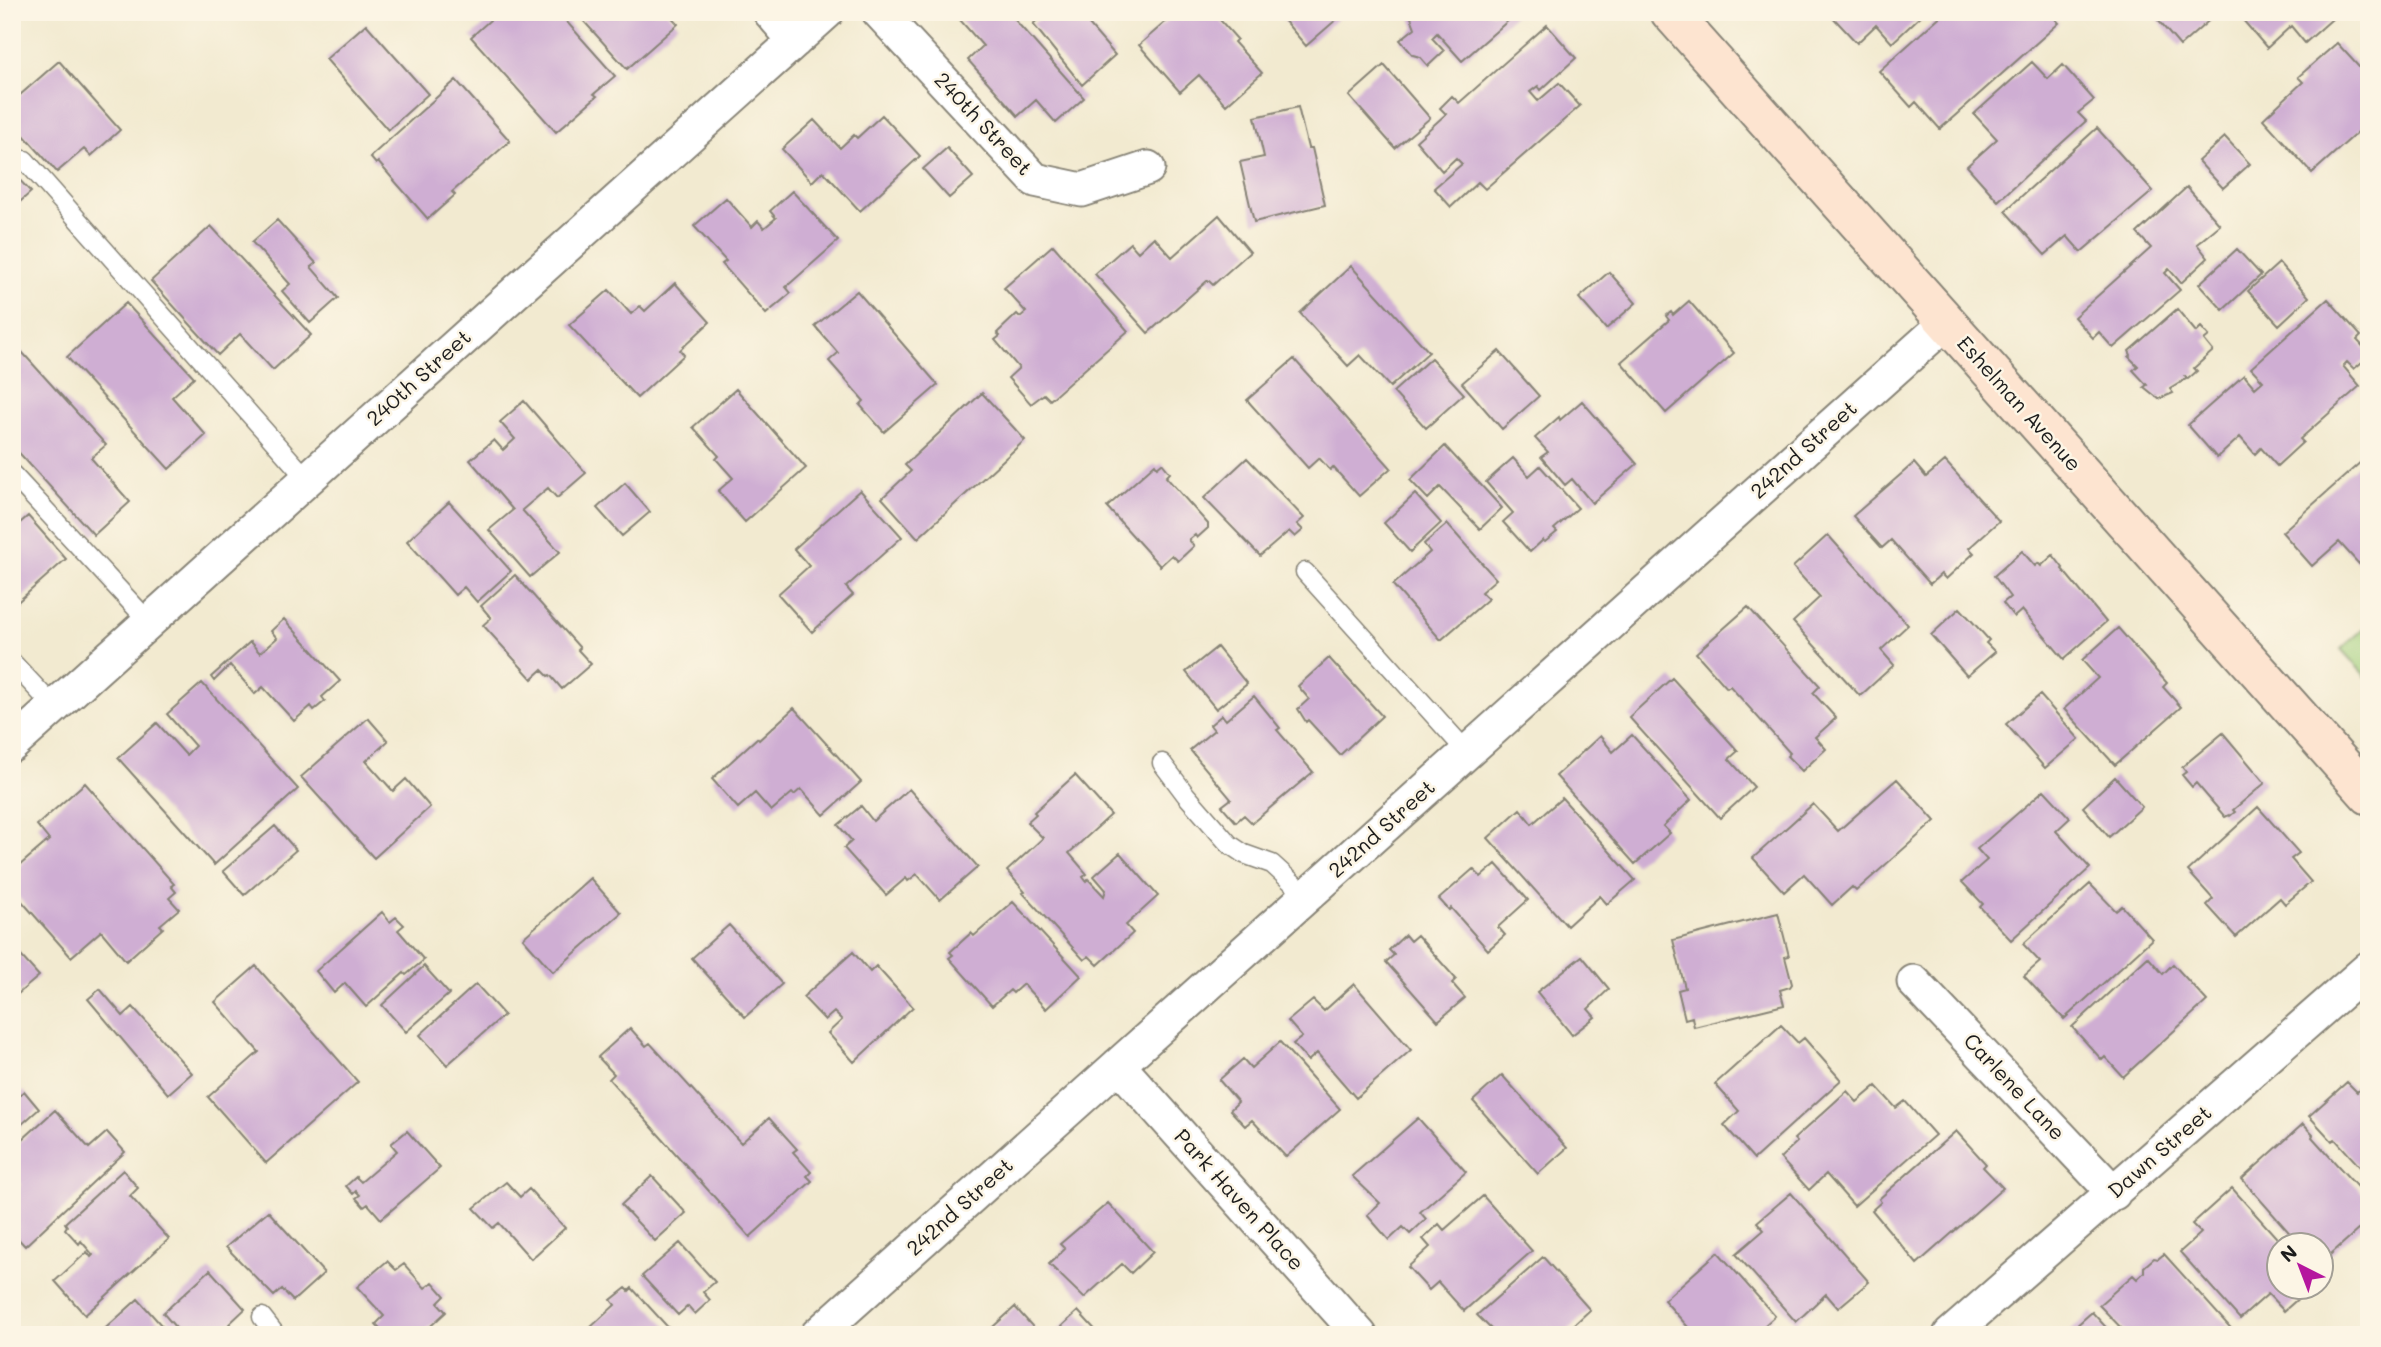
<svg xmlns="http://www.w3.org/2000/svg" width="2381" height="1347" font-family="Mali,sans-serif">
<rect width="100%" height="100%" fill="#fcf5e5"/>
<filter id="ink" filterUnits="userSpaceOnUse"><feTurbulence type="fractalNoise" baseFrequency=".0143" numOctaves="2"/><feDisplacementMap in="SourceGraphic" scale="14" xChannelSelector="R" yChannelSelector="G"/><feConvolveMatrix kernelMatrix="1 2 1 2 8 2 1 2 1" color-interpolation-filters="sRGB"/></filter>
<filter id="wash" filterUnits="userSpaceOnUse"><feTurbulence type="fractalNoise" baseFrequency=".00686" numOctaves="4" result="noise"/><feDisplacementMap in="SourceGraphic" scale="28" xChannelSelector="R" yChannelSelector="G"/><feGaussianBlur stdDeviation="1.57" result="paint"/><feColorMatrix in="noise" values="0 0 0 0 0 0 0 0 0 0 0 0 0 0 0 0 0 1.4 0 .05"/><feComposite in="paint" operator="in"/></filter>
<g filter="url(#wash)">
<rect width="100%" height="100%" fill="#f2ead0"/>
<path fill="#a1cf7c" stroke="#5e764c" stroke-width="2" d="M2369,624V680L2341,649Z"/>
<g id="blocks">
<path fill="#cfaed3" d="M499,12H558L615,76L594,94L597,96L556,132L471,37Z
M585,12H667L678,24L627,69L580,17Z
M953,12H1013L1018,17L1015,20L1084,98L1056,123L1036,100L1018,116L968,60L983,46Z
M1046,12H1108L1104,16L1102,14L1089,25L1115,55L1082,85L1033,24Z
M1177,12H1213L1237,39L1234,42L1262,73L1226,105L1199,75L1180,92L1139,45Z
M1277,12H1331L1337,19L1306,46Z
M1409,12H1518L1462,61L1437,33L1432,38L1444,51L1428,66L1420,57L1413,55L1400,40L1415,28Z
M1828,12H1925L1892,43L1876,25L1857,43Z
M1945,12H2049L2059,23L1940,129L1916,102L1911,107L1879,71Z
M2151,12H2209L2213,17L2180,46Z
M2236,12H2340L2305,43L2291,26L2267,48Z
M366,24L428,94L388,130L326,59Z
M1547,25L1576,58L1541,90L1538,86L1530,92L1538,101L1559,83L1580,106L1485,189L1478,182L1451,207L1434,188L1462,164L1456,158L1442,171L1416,141L1446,114L1440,108L1452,96L1459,103Z
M2337,43L2369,78V122L2312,173L2263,119L2303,82L2298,77Z
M59,61L120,130L91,156L84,149L57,172L12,122V102Z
M2032,62L2048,79L2063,65L2094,100L2078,113L2086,121L1998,201L1967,166L1997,139L1974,114Z
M1384,65L1430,118L1395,148L1349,96Z
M456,80L510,141L452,192L455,195L428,219L378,162L376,164L370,157Z
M1298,107L1308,148H1312L1325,205L1254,222L1240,162L1264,157L1255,117Z
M882,115L920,156L860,211L823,171L812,182L782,149L814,120L840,148L854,135L857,138Z
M2097,128L2153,191L2081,252L2067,236L2045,255L2005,211Z
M2225,137L2250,164L2223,188L2198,161Z
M947,148L973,177L949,198L923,169Z
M12,172L31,192L12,209Z
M2187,187L2220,225L2197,244L2208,258L2181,283L2169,269L2165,273L2180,290L2113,348L2099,332L2093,338L2074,317L2151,248L2137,233Z
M792,191L838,241L786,287L791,293L766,314L722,264L726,261L694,226L726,198L752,227L758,221L764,228L776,218L770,211Z
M1219,215L1250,252L1213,285L1208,280L1148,333L1095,274L1130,243L1138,252L1154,237L1172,257Z
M277,220L316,263L311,267L338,298L310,323L282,291L290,284L252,242Z
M211,226L311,335L273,370L240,334L218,355L151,281Z
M1053,245L1128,331L1050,400L1044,394L1031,404L1008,378L1019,368L995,340L1000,336L997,333L1017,314L1020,317L1026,312L1004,288Z
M2237,249L2261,275L2223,310L2199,284Z
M2279,263L2309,297L2279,325L2248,291Z
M1351,266L1429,352L1390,387L1360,355L1348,366L1300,313Z
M1609,272L1636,303L1606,329L1579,298Z
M675,283L710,322L680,350L684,355L637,398L569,325L609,290L631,314L640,306L645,311Z
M857,291L938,385L884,432L860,405L864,401L829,361L838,353L815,326Z
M2328,299L2361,336L2357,340L2369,353V356L2354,369L2347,362L2343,366L2360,386L2300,439L2303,442L2277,466L2261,448L2255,454L2240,437L2217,458L2188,425L2244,375L2255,388L2263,381L2251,368Z
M1689,301L1734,353L1666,413L1621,362L1669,320L1666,316L1671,312L1673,315Z
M126,303L194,377L172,397L206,435L169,469L67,357Z
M2177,309L2196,332L2201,327L2209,336L2204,340L2213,351L2194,368L2197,371L2188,379L2185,376L2186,379L2170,389L2173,393L2159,399L2144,387L2147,385L2133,370L2138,366L2129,357L2131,355L2129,351Z
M12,341L106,445L91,458L130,502L94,535L12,445Z
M1499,351L1539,396L1502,429L1462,383Z
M1431,358L1464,394L1426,428L1393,392Z
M1294,359L1391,468L1359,496L1333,467L1330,470L1319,458L1308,468L1247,400Z
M736,389L806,468L745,522L718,491L733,478L716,459L719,456L693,427Z
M982,393L1025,440L918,538L882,498L911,471L905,465Z
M524,401L586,473L557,498L548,488L522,510L560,552L530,577L489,530L513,510L470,460L494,440L503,450L515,439L500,422Z
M1582,401L1637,464L1592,503L1572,479L1565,485L1541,457L1548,452L1535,438L1559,417L1560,420Z
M1445,446L1502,508L1480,529L1440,487L1428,499L1410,480Z
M1247,458L1304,518L1297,524L1303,530L1295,537L1289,531L1260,556L1204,498Z
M1513,458L1529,476L1540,466L1578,508L1554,529L1557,532L1545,542L1543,540L1530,552L1503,522L1513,513L1486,482Z
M2363,460L2369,466V555L2359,564L2339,542L2312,566L2282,532Z
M1945,461L1999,521L1969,548L1974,553L1946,579L1941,574L1930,584L1891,540L1882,548L1853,516L1914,463L1926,477Z
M1162,463L1170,473L1166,477L1208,524V528L1197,538L1195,535L1189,540L1194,546L1178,561L1172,555L1160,566L1107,507L1155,464L1157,467Z
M625,483L650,512L622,536L597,508Z
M860,490L902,537L846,587L853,595L812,632L778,594L809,566L794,549Z
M1415,494L1441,523L1410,552L1384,523Z
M449,502L511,571L477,602L464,587L455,595L407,541Z
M28,516L66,559L12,607V530Z
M1447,524L1496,579L1481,592L1488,599L1441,640L1393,585L1430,552L1424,544Z
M1828,535L1908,625L1881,650L1894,665L1860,696L1793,622L1820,597L1793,567Z
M2022,551L2035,566L2038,563L2041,566L2053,555L2063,568L2062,569L2106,622L2064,659L2022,610L2014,617L2003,603L2010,597L1994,576Z
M515,575L580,648L578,650L591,664L562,689L550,675L548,676L542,670L532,679L483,625L491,618L481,606Z
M1748,607L1820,686L1813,693L1836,718L1815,737L1826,749L1802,771L1787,756L1790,753L1730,686L1727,688L1696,653Z
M1960,608L1989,640L1986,643L1995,652L1967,676L1931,635Z
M284,619L340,681L322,697L325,701L314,710L311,706L294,721L263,687L255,694L230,665L214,681L211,677L250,642L260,653L277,638L271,631Z
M2118,628L2167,683L2163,687L2181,707L2115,765L2064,709L2098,678L2082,660Z
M1217,647L1247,684L1216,709L1186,672Z
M1329,658L1382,716L1340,755L1308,720L1306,722L1298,709L1309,699L1298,686Z
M1672,678L1738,751L1729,759L1754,787L1720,818L1629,717Z
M202,683L298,789L214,865L118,758L157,723L186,755L195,746L167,714Z
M2040,695L2079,739L2045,768L2006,724Z
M1254,696L1280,728L1277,730L1313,772L1252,823L1244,815L1236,822L1222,806L1231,799L1190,750L1214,730L1210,725L1222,715L1226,720Z
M794,708L861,782L824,815L801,789L794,795L792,793L771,811L755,793L738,808L712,779L757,738L759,740Z
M368,718L388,741L366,761L393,791L406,779L430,807L374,858L301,777Z
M2223,733L2265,783L2233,810L2235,812L2230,816L2229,815L2225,817L2196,783L2192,787L2182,775L2186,772L2182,767Z
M1632,735L1691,800L1663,826L1670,833L1635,864L1556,776L1600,736L1613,752Z
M1075,775L1111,815L1069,853L1087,874L1083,877L1086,881L1088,879L1104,896L1106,890L1094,876L1120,853L1158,896L1126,925L1133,933L1098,965L1089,956L1084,960L1023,893L1025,892L1007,871L1043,838L1027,822L1036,814L1034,812Z
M2115,777L2142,807L2109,837L2083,807Z
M1897,779L1935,821L1856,891L1852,887L1832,905L1804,874L1784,892L1753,858L1813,804L1838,831Z
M85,783L174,884L171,886L176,892L169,898L179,909L160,925L163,928L126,961L101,931L71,957L12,890V872L49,840L37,825Z
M909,789L978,867L940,900L917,874L908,881L906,878L886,895L844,848L852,841L838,825L861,806L873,821Z
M2044,790L2070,818L2056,831L2090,868L2011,940L1980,907L1983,904L1962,882L1987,860L1977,849Z
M1562,798L1635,880L1607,904L1600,896L1567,926L1488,838L1520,809L1532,824Z
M2258,807L2299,853L2291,859L2311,882L2285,904L2280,898L2236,937L2207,905L2213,899L2188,871Z
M275,826L296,850L244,895L223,871Z
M1496,864L1528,900L1498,927L1505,935L1488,950L1451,908L1449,910L1439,899L1473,869L1481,877Z
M590,878L621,913L553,972L523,938Z
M2090,884L2116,911L2122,906L2152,939L2064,1019L2024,976L2040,962L2023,944Z
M1013,902L1081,976L1046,1009L1023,984L1013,993L1010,990L992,1006L949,958L953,955L950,952L971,933L974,936Z
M382,912L390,922L396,917L404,925L398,930L424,960L406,975L404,973L366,1007L345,983L334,993L316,971Z
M1778,913L1789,956L1785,957L1792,984L1790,987L1780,990L1784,1005L1694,1027L1692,1017L1685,1019L1678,990L1685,988L1673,940Z
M729,925L782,984L745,1017L692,958Z
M1405,935L1410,941L1417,935L1456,979L1452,983L1465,998L1438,1021L1386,962L1394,955L1389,950Z
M12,946L39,976L12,999Z
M853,952L870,972L876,966L913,1007L854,1062L828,1033L842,1020L834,1012L825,1020L803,997Z
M1582,956L1609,989L1588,1009L1595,1017L1572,1035L1537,992Z
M2148,957L2163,974L2173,964L2207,1001L2123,1077L2105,1057L2102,1060L2072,1027Z
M256,966L358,1082L266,1163L208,1097L259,1052L215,1002Z
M424,966L449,994L406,1032L382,1005Z
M476,984L504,1015L447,1065L420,1035Z
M1354,984L1411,1050L1356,1098L1317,1053L1308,1061L1293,1044L1302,1037L1288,1021L1313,1000L1324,1011Z
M100,989L123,1016L133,1007L192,1073L168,1094L88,999Z
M1781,1025L1798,1043L1804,1038L1841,1080L1754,1159L1724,1125L1739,1111L1715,1084Z
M630,1028L646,1046L650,1043L741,1143L769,1118L797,1149L793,1152L811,1172L807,1176L812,1181L750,1237L609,1079L614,1074L598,1057Z
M1280,1042L1340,1109L1286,1157L1252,1120L1245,1126L1230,1110L1238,1102L1219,1080L1243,1059L1251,1068Z
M1502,1075L1567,1148L1538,1174L1473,1101Z
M2369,1081V1177L2335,1139L2332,1141L2309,1116L2347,1082L2357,1092Z
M1876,1086L1896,1108L1905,1101L1935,1135L1854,1206L1826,1174L1809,1190L1780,1158L1797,1142L1794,1139L1847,1091L1857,1102Z
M24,1091L39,1109L12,1133V1094L16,1098Z
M55,1110L89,1148L107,1132L125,1152L25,1246L12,1232V1193L21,1185L12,1175V1149Z
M1418,1118L1466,1172L1420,1212L1426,1219L1410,1234L1403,1227L1389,1240L1367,1215L1380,1203L1352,1176Z
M2303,1124L2313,1135L2312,1137L2367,1198L2369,1196V1220L2322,1262V1246H2301L2242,1179Z
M407,1131L440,1168L381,1219L368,1204L364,1207L356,1198L360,1195L356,1191L353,1194L346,1186L356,1177L361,1182L397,1151L391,1144Z
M1956,1131L1986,1164L1983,1167L2003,1188L1917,1264L1872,1210L1881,1202L1879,1199Z
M123,1170L138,1188L130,1196L169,1239L85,1315L55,1281L87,1252L91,1257L93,1255L81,1241L79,1244L65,1229L67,1226L65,1223Z
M652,1176L686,1213L655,1241L621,1205Z
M506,1182L520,1197L529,1189L565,1228L531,1259L499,1223L493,1228L474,1208Z
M2232,1188L2284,1246H2280V1288H2310L2284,1311L2268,1294L2240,1319L2180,1252L2201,1233L2192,1224Z
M1791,1193L1869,1282L1838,1308L1826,1294L1796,1322L1736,1254L1764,1230L1757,1222Z
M1483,1196L1532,1251L1464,1311L1438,1282L1429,1290L1408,1267L1430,1247L1423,1239L1439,1224L1444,1230Z
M1108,1203L1153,1252L1131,1273L1122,1264L1084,1298L1049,1264L1065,1249L1060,1244Z
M268,1211L324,1273L293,1301L282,1289L274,1296L226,1247Z
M680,1243L715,1282L703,1292L710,1300L695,1314L688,1306L678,1315L642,1276Z
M1718,1252L1775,1316L1754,1335H1695L1664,1300Z
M2164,1254L2237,1335H2128L2099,1305L2133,1275L2137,1279L2144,1272V1267L2154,1258L2158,1259Z
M1543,1257L1590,1310L1563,1335H1497L1477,1315Z
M387,1261L396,1270L404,1264L425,1288L433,1282L445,1296L438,1303L446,1312L421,1335H386L376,1324L384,1316L357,1287Z
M210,1270L245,1309L229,1324L238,1335H182L163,1313Z
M626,1288L629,1291L632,1288L675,1335H598L591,1327L615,1305L611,1300Z
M138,1299L170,1335H98Z
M1015,1307L1040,1335H984Z
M1078,1311L1100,1335H1052Z
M2092,1312L2113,1335H2066Z"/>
</g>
</g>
<g filter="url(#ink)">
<use href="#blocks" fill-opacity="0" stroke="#878376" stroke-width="2"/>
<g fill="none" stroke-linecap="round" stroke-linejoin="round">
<defs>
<path id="lane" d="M25,160L307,479
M12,474L149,622
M1305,572L1467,752
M12,662L54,707
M1162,763L1186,795L1229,844L1244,854L1272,864L1307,896
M262,1317L276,1335"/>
<path id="street" d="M770,12L795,41
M879,12L1035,180L1082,190L1148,168
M12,745L827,12
M1914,982L2114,1193
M1118,1065L1360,1335
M817,1335L1947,322
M1950,1335L2369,968"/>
<path id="secondary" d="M1670,12L2369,795"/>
</defs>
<use href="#lane" stroke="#878376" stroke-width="21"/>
<use href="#street" stroke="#878376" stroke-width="37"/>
<use href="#secondary" stroke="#878376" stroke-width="42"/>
<use href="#lane" stroke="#fff" stroke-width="18"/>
<use href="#street" stroke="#fff" stroke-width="33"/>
<use href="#secondary" stroke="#fde4d0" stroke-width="38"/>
</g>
</g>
<g text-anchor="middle" stroke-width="5" stroke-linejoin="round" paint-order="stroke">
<g font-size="21" fill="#1c1c1c" stroke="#fcf5e5">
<text transform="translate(983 124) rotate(47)" y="7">240th Street</text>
<text transform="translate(419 378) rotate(-42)" y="7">240th Street</text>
<text transform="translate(2019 404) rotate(48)" y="7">Eshelman Avenue</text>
<text transform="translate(1804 450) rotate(-42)" y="7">242nd Street</text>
<text transform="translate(1382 829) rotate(-42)" y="7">242nd Street</text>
<text transform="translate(2014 1087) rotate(47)" y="7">Carlene Lane</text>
<text transform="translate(2160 1152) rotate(-41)" y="7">Dawn Street</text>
<text transform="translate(1239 1200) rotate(48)" y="7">Park Haven Place</text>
<text transform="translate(960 1207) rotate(-42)" y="7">242nd Street</text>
</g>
</g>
<rect width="2381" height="1347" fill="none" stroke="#fcf5e5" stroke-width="42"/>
<g transform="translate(2300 1266) rotate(318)"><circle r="33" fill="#fcf5e5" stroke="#a29e95" stroke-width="2"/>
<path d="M0-5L12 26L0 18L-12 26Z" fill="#b5179e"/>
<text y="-10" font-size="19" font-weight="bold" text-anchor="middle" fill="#1c1c1c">N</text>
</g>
</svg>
